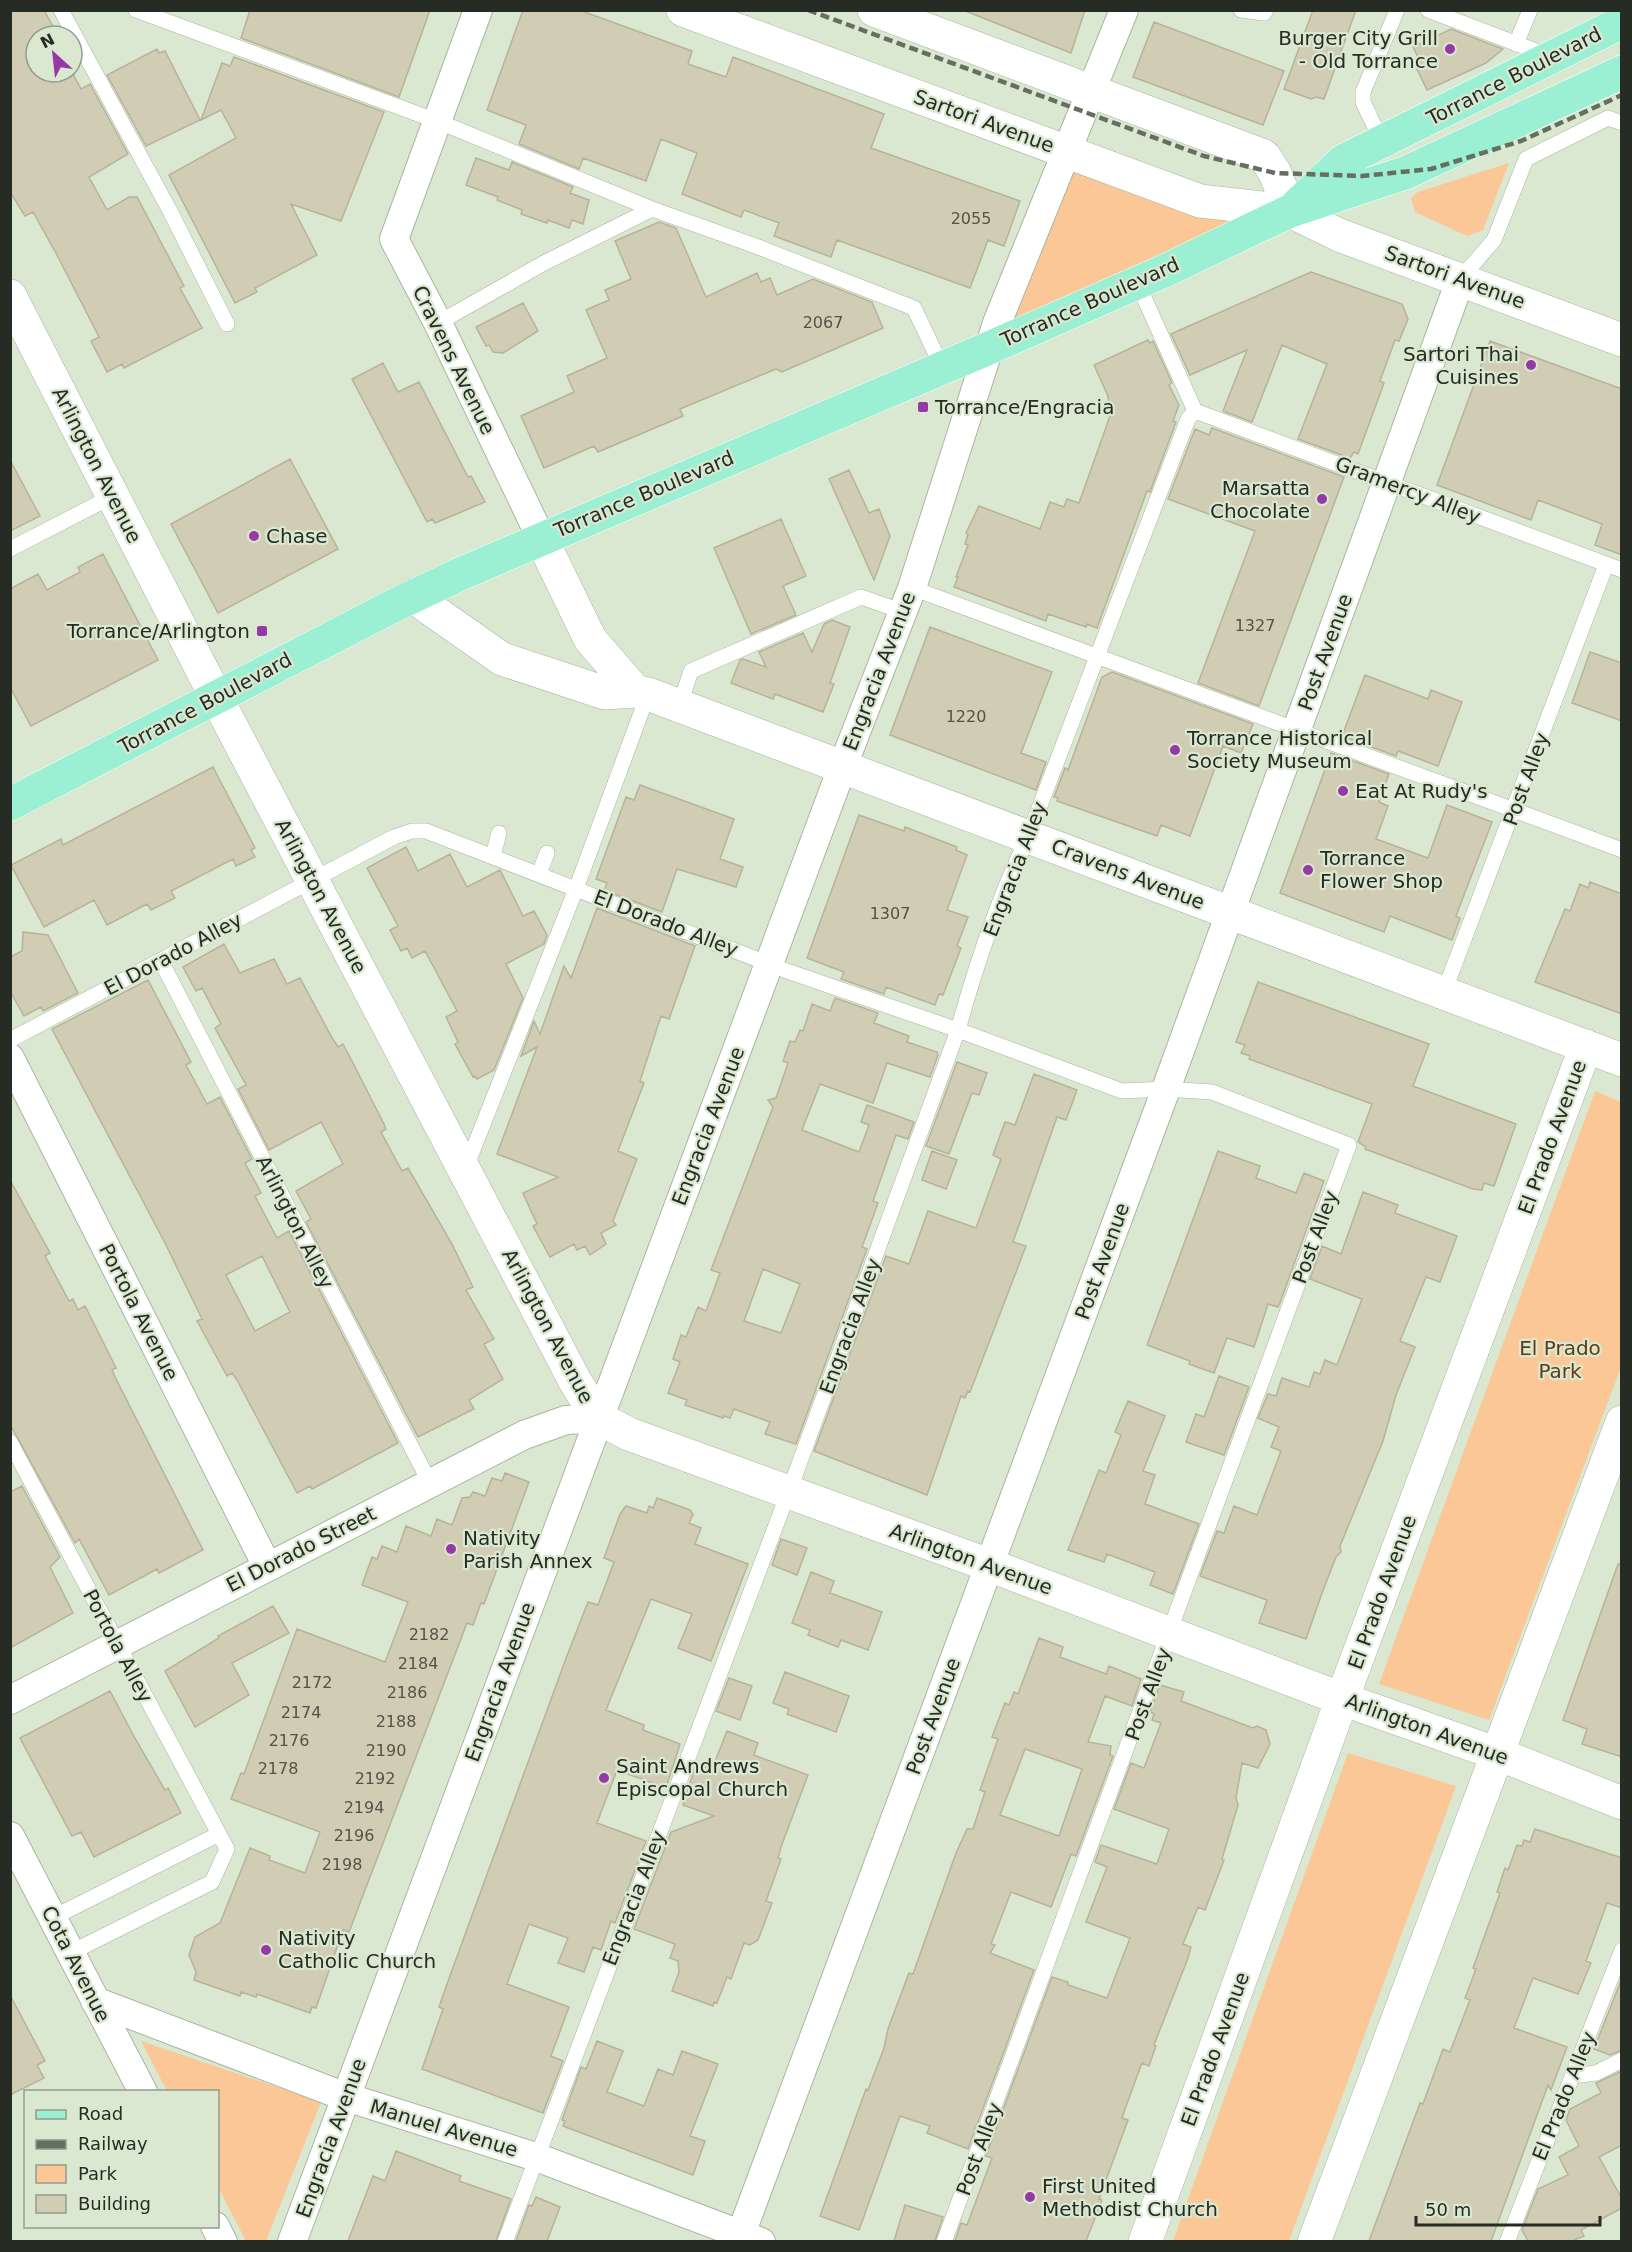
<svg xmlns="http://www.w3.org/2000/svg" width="1632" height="2252" font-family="'DejaVu Sans',sans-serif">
<rect width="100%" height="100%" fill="#dae8d1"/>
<path fill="#fbc796" d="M1068,152L1253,228L1095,300L997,323Z
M1509,163L1483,230L1467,236L1415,212L1411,198L1418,192Z
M1595,1091L1621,1102V1367L1489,1720L1379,1684Z
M1348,1753L1456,1786L1289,2241H1173Z
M141,2041L321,2102L266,2241H246L218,2187V2092L167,2091Z"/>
<path fill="#d1cdb4" stroke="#b7b39b" stroke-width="1.5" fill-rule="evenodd" d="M10,10H44L58,36H36V72H72L81,89L90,84L128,154L89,177L107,210L129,197H137L184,286L180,288L202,328L124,368L122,364L107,372L91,341L99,337L57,255L33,212L25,216L10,192Z
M250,10H430L399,97L241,38Z
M523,10H579L692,51L688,64L726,77L733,57L884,114L871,148L1020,201L1004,246L988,240L970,288L837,240L831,257L774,236L779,223L744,210L741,217L682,194L697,153L661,139L646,181L583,158L579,169L519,144L526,125L487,110Z
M963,10H1085L1071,53Z
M1313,10H1356L1324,99L1316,97L1311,99L1284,89Z
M1154,22L1284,71L1263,125L1133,77Z
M1451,29L1503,49L1486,63L1427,90L1415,65L1420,62L1413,47Z
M157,49L159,53L165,51L200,120L146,146L107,75Z
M234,57L384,112L341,221L291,204L317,255L255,288L257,292L235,303L169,175L236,138L221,110L201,120L222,63L230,66Z
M476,158L509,170L512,162L573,187L570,193L589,200L583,224L572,220L569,228L548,220L547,223L521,214L522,210L497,200L498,197L466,185Z
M659,222L676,228L706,297L757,273L761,282L770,278L777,295L813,279L872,302L883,328L782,372L776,369L680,409L683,416L598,452L594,446L544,468L521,416L574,392L567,376L607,358L586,310L609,300L605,290L631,279L615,241Z
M1311,272L1402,304L1408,319L1399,341L1395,340L1380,381L1384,383L1358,454L1354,452L1350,458L1298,439L1327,364L1282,345L1252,422L1223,411L1247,350L1190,375L1171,334Z
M523,303L538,331L503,353L493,352L489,345L486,346L476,327Z
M1148,340L1150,343L1153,341L1172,383L1169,385L1179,405L1173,421L1176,422L1150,492L1147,491L1097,628L1087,624L1086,627L1048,614L1046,621L954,587L958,577H956L968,545L965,544L968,534L966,533L979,506L1040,529L1050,502L1064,507L1067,499L1079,503L1110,416L1108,396L1094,365Z
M1490,341L1622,389V555L1595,545L1602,524L1538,500L1531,520L1437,485Z
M383,363L398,392L419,382L468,477L471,476L485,502L435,523L432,519L427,522L352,379Z
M1212,428L1344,477L1259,706L1198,683L1255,531L1168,499L1195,429L1209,435Z
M290,459L338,549L218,613L171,524Z
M10,460L40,516L10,531Z
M849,470L869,513L879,509L890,536L874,580L829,479Z
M781,519L806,576L783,586L796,615L751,634L714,548Z
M103,554L158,660L31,726L10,687V589L38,574L47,590L80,572L78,567Z
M832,620L850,627L830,683L834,684L823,712L775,694L773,699L731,683L740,660L743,659L766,667L759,652L803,633L812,652L824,624Z
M930,627L1052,672L1021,753L1046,762L1036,790L890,735Z
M1590,652L1622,663V721L1572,703Z
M1112,672L1253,724L1241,753L1223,746L1190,836L1161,825L1157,836L1057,801L1058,798L1054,797L1065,768L1068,770L1102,677Z
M1365,675L1428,699L1431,690L1462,702L1438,766L1398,751L1396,756L1342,736Z
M1331,753L1389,774L1379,802L1388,806L1376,839L1428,858L1447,805L1492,822L1456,916L1460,918L1452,940L1390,916L1384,932L1280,893Z
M213,767L255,848L251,850L255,857L236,866L233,859L171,891L175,898L151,910L147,904L107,925L94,900L44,927L11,865L61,839L63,845Z
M640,785L734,819L720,859L743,867L736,887L677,869L662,912L604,890L607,883L596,879L626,797L634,800Z
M859,815L904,831L905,827L957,847L956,850L967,855L947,910L968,917L957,946L961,948L943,995L939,994L935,1005L886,987L884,994L841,979L844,972L807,958Z
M406,847L418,871L450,854L467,887L500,870L523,916L534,911L547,935L544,944L506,964L523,998L494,1070L477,1079L475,1076L473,1077L455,1044L458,1042L446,1017L457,1011L425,951L412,958L407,948L401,951L390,930L398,926L367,868Z
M1590,882L1622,894V1014L1535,982L1565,909L1570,911L1580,884L1588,888Z
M597,908L695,946L669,1019L661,1016L640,1081L644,1083L618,1151L637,1159L613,1221L616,1225L601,1233L606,1244L590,1255L585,1246L577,1250L574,1244L550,1257L533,1226L537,1224L523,1193L558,1177L497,1154L537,1047L521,1056L534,1021L540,1034L564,966L571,978Z
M23,932L48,935L78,993L43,1011L41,1007L24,1016L10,991V957L22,951Z
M224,944L240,973L274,959L287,984L300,978L331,1036L338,1047L343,1044L352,1061L384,1124L386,1129L381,1132L402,1171L408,1168L452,1244L473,1287L466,1290L494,1339L484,1344L503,1379L469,1400L474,1409L418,1437L306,1222L311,1219L296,1191L343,1164L321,1122L269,1150L238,1089L246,1085L215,1028L221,1024L202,988L196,991L183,967Z
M148,980L191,1062L186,1065L207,1104L220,1097L252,1159L245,1163L261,1193L255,1196L277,1238L289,1231L398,1443L312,1489L310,1486L297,1493L237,1380L232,1373L227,1376L197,1321L202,1319L165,1243L52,1029ZM262,1256L290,1312L255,1331L226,1275Z
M1258,982L1429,1044L1413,1086L1516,1124L1494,1186L1484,1183L1482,1190L1473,1189L1365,1149L1366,1147L1358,1142L1372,1104L1249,1059L1250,1056L1241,1053L1245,1045L1236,1042Z
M835,998L878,1013L874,1023L909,1036L907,1042L937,1052L938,1055L930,1077L887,1063L873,1103L820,1084L802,1130L859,1152L869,1125L861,1122L867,1105L914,1122L908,1139L896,1135L873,1201L878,1203L862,1247L867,1249L796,1444L765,1434L770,1422L734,1409L730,1418L724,1416L723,1418L685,1405L687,1400L668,1393L680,1362L673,1359L681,1335L686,1337L698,1307L706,1311L720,1273L711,1270L773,1107L768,1100L776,1098L788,1063L783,1061L790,1041L795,1042L800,1030L803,1031L812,1004L830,1011ZM763,1269L800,1284L781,1333L744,1321Z
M957,1062L987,1073L979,1095L972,1093L949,1154L926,1146Z
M1034,1074L1077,1090L1066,1120L1057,1117L1013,1242L1026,1246L970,1392L968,1391L965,1398L961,1396L927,1495L814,1451L886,1256L909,1264L928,1211L976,1228L1001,1159L993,1155L1005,1122L1015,1125Z
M932,1151L957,1160L946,1189L922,1180Z
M1218,1151L1260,1166L1256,1178L1296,1193L1304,1173L1324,1181L1280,1303L1278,1307L1268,1304L1254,1347L1227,1338L1214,1373L1189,1364L1190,1361L1147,1345Z
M10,1180L50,1253L45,1256L69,1301L73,1299L78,1310L85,1306L116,1368L112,1370L116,1379L203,1550L159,1573L157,1569L109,1595L79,1539L75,1543L10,1424Z
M1363,1192L1398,1205L1395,1213L1457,1236L1440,1282L1426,1277L1400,1341L1415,1347L1396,1395L1383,1441L1340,1546L1341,1552L1336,1557L1322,1593L1306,1639L1259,1623L1267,1600L1200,1576L1217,1531L1224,1533L1234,1506L1257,1515L1281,1451L1271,1447L1279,1427L1258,1418L1268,1394L1276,1396L1282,1378L1309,1387L1314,1372L1320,1374L1325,1360L1337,1365L1362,1299L1310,1279L1322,1246L1341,1254Z
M1219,1376L1249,1387L1224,1455L1186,1442L1196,1414L1204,1417Z
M1128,1401L1165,1416L1143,1471L1155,1475L1145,1504L1199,1524L1173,1594L1150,1585L1155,1572L1107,1554L1104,1562L1068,1550L1099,1470L1106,1473L1121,1435L1115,1432Z
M505,1473L529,1482L484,1604L481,1603L473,1625L467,1623L349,1932L343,1930L316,2008L312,2007L310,2013L257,1994L256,1997L241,1992L240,1996L194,1980L196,1972L189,1955L195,1937L220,1923L250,1848L270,1856L269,1860L305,1873L320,1832L231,1799L241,1773L244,1774L297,1629L385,1662L408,1602L362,1585L372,1557L377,1559L382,1546L397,1552L406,1526L431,1536L437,1519L452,1525L462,1498L470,1497L473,1492L485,1496L492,1478L502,1481Z
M22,1486L60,1557L50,1567L73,1613L10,1648V1492Z
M657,1498L690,1510L693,1514L689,1523L701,1528L695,1544L748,1564L711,1661L678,1648L692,1614L651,1599L606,1710L644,1725L643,1730L680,1744L666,1788L617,1770L597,1823L646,1841L615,1923L611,1921L601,1950L593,1947L584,1972L558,1963L568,1938L529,1924L507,1984L569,2007L551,2056L563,2061L543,2113L422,2069L443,2009L439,2007L451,1973L565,1661L588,1602L598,1605L614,1562L604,1558L620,1514L626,1506L647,1513L649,1506L653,1508Z
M781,1539L807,1548L797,1575L772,1565Z
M1618,1564H1622V1757L1582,1744L1587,1729L1563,1720Z
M811,1572L834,1581L830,1593L882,1612L868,1650L841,1640L838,1647L808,1635L810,1630L792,1623Z
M273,1606L289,1633L232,1663L249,1695L195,1727L165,1671L219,1638L218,1636Z
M1039,1638L1063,1647L1060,1657L1106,1674L1109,1666L1141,1679L1132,1706L1105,1696L1088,1742L1111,1746L1110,1755L1113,1756L1076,1856L1071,1854L1051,1907L1011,1892L991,1944L995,1945L990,1953L1034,1970L968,2149L927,2133L930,2126L900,2116L859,2230L820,2216L866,2089L868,2090L884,2048L888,2029L909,1973L913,1974L956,1853L967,1829H973L985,1792L980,1790L998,1739L992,1737L1005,1703L1009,1705L1014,1692L1018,1694ZM1025,1749L1082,1769L1059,1836L1000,1815Z
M785,1672L849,1696L836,1732L787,1714L789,1709L773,1703Z
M729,1678L752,1686L740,1720L716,1711Z
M1160,1685L1184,1692L1181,1701L1253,1728L1257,1726L1266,1730L1270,1744L1258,1768L1242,1763L1236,1798L1238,1805L1222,1859L1224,1860L1205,1910L1198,1907L1183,1944L1191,1947L1188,1958L1154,2045L1156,2046L1149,2066L1142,2063L1125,2109L1122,2118L1128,2120L1099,2199L1102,2200L1086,2241H955L961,2223L967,2225L992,2158L986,2156L1052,1977L1068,1982V1985L1107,1998L1130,1938L1086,1922L1107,1867L1095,1862L1101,1845L1157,1864L1169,1829L1114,1809L1131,1763L1144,1768L1161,1723L1152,1720L1154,1714L1150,1712Z
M110,1691L136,1740L165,1790L168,1788L181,1813L94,1857L81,1832L72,1836L20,1738Z
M727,1731L758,1743L754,1755L808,1775L781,1847L778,1858L781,1859L766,1901L772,1903L758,1940L750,1945L744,1943L731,1979L727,1977L717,2003L714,2002L713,2006L672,1991L679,1972L678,1961L670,1958L675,1944L634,1929L671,1832L714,1816L683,1805L696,1764L712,1769Z
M1535,1829L1622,1858V1908L1607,1903L1586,1961L1591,1963L1578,1994L1533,1978L1514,2028L1567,2047L1551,2090L1548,2085L1491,2241H1369L1420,2103L1423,2104L1443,2049L1450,2052L1470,2000L1465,1998L1476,1969L1473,1968L1500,1893L1497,1892L1505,1868L1508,1870L1517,1845L1522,1846L1524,1840L1530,1842Z
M1622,1978V2050L1610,2055L1594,2049Z
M10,1995L45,2061L37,2065L44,2078L10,2095Z
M597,2041L623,2051L607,2092L644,2106L658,2069L673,2075L682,2051L718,2064L690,2136L705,2141L693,2175L563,2126L565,2121L562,2120L581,2067L586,2069Z
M1622,2071V2145L1599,2157L1622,2199V2208L1581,2230L1584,2236L1572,2241H1528L1522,2230L1538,2189L1568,2175L1559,2157L1579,2146L1566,2120L1570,2109L1601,2093L1596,2083Z
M396,2151L461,2176L459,2181L511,2199L496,2241H348L373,2176L385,2181Z
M536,2197L560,2207L547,2241H516L529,2205L532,2206Z
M905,2205L943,2217L935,2241H894Z"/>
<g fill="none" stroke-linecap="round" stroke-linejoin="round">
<defs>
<path id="lane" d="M61,10L170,211L227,324
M136,10L437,121L652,209L753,245L914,308L942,367
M1241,10L1264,13L1266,10
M1428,10L1549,56
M1516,44L1530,10
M1382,142L1363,102V92L1397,10
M1461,278L1494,240L1526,159L1608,118L1622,123
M1137,282L1195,411
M438,323L544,263L652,209
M1195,411L1622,570
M10,549L113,496
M912,588L1622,850
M679,707L691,671L861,597L904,612
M493,856L499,833
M539,874L547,853
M161,961L430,1483
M1444,992L1606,565
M10,1040L394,837L412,831H426L787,971L958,1030L1122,1091L1166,1089L1212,1092L1349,1145L944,2242
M465,1170L576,889L648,694
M10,1442L227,1849L212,1882L70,1953
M52,1918L219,1834
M1572,2076L1596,2073L1622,2060
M505,2242L798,1467L958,1030C976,965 998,898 1028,837L1188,419L1195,411
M1507,2242L1622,1950"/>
<path id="street" d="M478,10L394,239L438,323L541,538
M10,1058L267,1566
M10,1700L524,1435L566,1420L598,1418
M10,1836L143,2092
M95,2001L346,2097L536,2157L761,2242
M215,2226L223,2242
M292,2242L842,768L912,588L997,323L1124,10
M738,2242L1166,1089L1461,278"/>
<path id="secondary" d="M683,10L1200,201L1290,211L1339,235L1622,340
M874,10L1264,156L1275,173L1290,211
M10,296L216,697L575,1381L598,1418L629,1434L989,1565L1342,1699L1498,1754L1622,1803
M541,538L590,639L635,691
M412,596L502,659L605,693L635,691L648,694L1622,1060
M1145,2242L1342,1699L1586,1046
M1314,2242L1622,1422"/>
<path id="primary" d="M1298,204L1343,161L1622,22
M10,804L395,605L458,575L989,348L1162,272L1290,211L1405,173L1622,72"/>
</defs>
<use href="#lane" stroke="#a9b6a0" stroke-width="16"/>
<use href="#street" stroke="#a9b6a0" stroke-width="30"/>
<use href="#secondary" stroke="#a9b6a0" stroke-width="34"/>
<use href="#primary" stroke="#fff" stroke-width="34"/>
<use href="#lane" stroke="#fff" stroke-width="15"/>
<use href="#street" stroke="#fff" stroke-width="28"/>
<use href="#secondary" stroke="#fff" stroke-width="33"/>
<use href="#primary" stroke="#9befd3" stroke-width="33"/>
<path stroke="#666e61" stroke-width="4.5" stroke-dasharray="9 4.5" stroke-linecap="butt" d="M808,10L1204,156L1275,173L1362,176L1431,169L1521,141L1622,95"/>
</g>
<g fill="#953aa5" stroke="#dae8d1" stroke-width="2">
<circle cx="1450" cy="49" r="6"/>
<circle cx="1531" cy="365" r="6"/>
<rect x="917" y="401" width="12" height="12" rx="3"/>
<circle cx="1322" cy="499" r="6"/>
<circle cx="254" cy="536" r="6"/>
<rect x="256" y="625" width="12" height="12" rx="3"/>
<circle cx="1175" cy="750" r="6"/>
<circle cx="1343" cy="791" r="6"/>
<circle cx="1308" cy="870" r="6"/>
<circle cx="451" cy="1549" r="6"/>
<circle cx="604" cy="1778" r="6"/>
<circle cx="266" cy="1950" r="6"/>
<circle cx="1030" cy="2197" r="6"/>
</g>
<g text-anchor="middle" stroke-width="4.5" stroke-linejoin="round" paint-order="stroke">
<g font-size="16" fill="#515447">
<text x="971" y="224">2055</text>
<text x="823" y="328">2067</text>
<text x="1255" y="631">1327</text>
<text x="966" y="722">1220</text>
<text x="890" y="919">1307</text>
<text x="429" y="1640">2182</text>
<text x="418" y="1669">2184</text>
<text x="312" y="1688">2172</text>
<text x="407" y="1698">2186</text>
<text x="301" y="1718">2174</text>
<text x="396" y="1727">2188</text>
<text x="289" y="1746">2176</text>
<text x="386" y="1756">2190</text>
<text x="278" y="1774">2178</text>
<text x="375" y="1784">2192</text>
<text x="364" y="1813">2194</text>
<text x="354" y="1841">2196</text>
<text x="342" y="1870">2198</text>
</g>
<g font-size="20" fill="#262b23" stroke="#dae8d1" text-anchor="start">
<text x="1438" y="45" text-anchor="end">Burger City Grill<tspan x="1438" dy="23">- Old Torrance</tspan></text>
<text x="1519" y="361" text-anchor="end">Sartori Thai<tspan x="1519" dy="23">Cuisines</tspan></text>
<text x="935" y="414">Torrance/Engracia</text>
<text x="1310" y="495" text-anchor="end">Marsatta<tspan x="1310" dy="23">Chocolate</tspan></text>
<text x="266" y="543">Chase</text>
<text x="250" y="638" text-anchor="end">Torrance/Arlington</text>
<text x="1187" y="745">Torrance Historical<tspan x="1187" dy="23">Society Museum</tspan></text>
<text x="1355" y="798">Eat At Rudy's</text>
<text x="1320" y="865">Torrance<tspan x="1320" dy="23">Flower Shop</tspan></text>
<text x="463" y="1545">Nativity<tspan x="463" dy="23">Parish Annex</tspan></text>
<text x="616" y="1773">Saint Andrews<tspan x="616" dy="23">Episcopal Church</tspan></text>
<text x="278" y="1945">Nativity<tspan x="278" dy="23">Catholic Church</tspan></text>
<text x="1042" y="2193">First United<tspan x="1042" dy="23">Methodist Church</tspan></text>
</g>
<g font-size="20" fill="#262b23" stroke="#dae8d1">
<text transform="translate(1514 76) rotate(-27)" y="7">Torrance Boulevard</text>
<text transform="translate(984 121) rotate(20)" y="7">Sartori Avenue</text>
<text transform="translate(1455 277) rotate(20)" y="7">Sartori Avenue</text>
<text transform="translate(1090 302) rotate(-24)" y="7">Torrance Boulevard</text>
<text transform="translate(454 360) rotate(64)" y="7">Cravens Avenue</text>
<text transform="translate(97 465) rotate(63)" y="7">Arlington Avenue</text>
<text transform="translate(1408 490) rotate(21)" y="7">Gramercy Alley</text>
<text transform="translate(644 494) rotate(-23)" y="7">Torrance Boulevard</text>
<text transform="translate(1325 652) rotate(-70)" y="7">Post Avenue</text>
<text transform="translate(879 671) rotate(-69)" y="7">Engracia Avenue</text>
<text transform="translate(205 703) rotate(-28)" y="7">Torrance Boulevard</text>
<text transform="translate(1526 779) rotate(-70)" y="7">Post Alley</text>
<text transform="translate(1015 869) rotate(-69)" y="7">Engracia Alley</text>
<text transform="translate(1128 874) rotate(21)" y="7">Cravens Avenue</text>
<text transform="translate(321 896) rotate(62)" y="7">Arlington Avenue</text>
<text transform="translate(666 923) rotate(21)" y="7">El Dorado Alley</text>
<text transform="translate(173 954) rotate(-28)" y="7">El Dorado Alley</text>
<text transform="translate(708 1126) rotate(-69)" y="7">Engracia Avenue</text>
<text transform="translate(1552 1137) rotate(-70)" y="7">El Prado Avenue</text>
<text transform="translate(295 1222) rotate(63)" y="7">Arlington Alley</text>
<text transform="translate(1315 1237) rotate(-70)" y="7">Post Alley</text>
<text transform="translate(1102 1261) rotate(-70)" y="7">Post Avenue</text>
<text transform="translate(139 1312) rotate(63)" y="7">Portola Avenue</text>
<text transform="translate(548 1326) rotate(62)" y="7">Arlington Avenue</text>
<text transform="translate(850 1326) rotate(-70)" y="7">Engracia Alley</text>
<text transform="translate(301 1549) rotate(-27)" y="7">El Dorado Street</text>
<text transform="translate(971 1559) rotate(20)" y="7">Arlington Avenue</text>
<text transform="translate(1382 1592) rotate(-70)" y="7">El Prado Avenue</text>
<text transform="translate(118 1646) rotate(62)" y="7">Portola Alley</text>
<text transform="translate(500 1682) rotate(-70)" y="7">Engracia Avenue</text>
<text transform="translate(1148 1694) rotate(-70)" y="7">Post Alley</text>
<text transform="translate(933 1716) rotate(-70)" y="7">Post Avenue</text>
<text transform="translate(1427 1729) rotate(20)" y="7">Arlington Avenue</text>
<text transform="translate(634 1898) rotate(-69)" y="7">Engracia Alley</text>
<text transform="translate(76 1964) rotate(63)" y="7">Cota Avenue</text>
<text transform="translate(1215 2049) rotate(-70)" y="7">El Prado Avenue</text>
<text transform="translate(1564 2096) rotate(-68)" y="7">El Prado Alley</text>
<text transform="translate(444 2128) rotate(17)" y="7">Manuel Avenue</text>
<text transform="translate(331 2138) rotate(-70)" y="7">Engracia Avenue</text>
<text transform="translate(979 2149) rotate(-70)" y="7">Post Alley</text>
</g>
<g font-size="20" fill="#5f3b13" stroke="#dae8d1">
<text x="1560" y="1355">El Prado<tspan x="1560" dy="23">Park</tspan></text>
</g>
</g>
<rect width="1632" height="2252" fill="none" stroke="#262b23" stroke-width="24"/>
<rect x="24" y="2090" width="195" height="138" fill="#dae8d1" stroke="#929c8b" stroke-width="1.5"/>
<rect x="36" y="2110" width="30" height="9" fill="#9befd3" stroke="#929c8b" stroke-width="1.5"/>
<text x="78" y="2120" font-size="18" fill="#262b23">Road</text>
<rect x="36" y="2140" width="30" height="9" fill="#666e61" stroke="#929c8b" stroke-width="1.5"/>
<text x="78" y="2150" font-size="18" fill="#262b23">Railway</text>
<rect x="36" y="2165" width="30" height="18" fill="#fbc796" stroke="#929c8b" stroke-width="1.5"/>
<text x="78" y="2180" font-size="18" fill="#262b23">Park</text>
<rect x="36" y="2195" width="30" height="18" fill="#d1cdb4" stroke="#929c8b" stroke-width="1.5"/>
<text x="78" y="2210" font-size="18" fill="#262b23">Building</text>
<g transform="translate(54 54) rotate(333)"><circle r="28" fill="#dae8d1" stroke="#929c8b" stroke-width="1.5"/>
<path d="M0-4.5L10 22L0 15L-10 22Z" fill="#953aa5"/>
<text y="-9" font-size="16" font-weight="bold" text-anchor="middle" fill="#262b23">N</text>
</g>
<path d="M1416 2216v9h184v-9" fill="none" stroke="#262b23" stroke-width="3"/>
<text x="1425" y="2216" font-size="18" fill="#262b23" stroke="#dae8d1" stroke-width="4.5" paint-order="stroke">50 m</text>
</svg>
